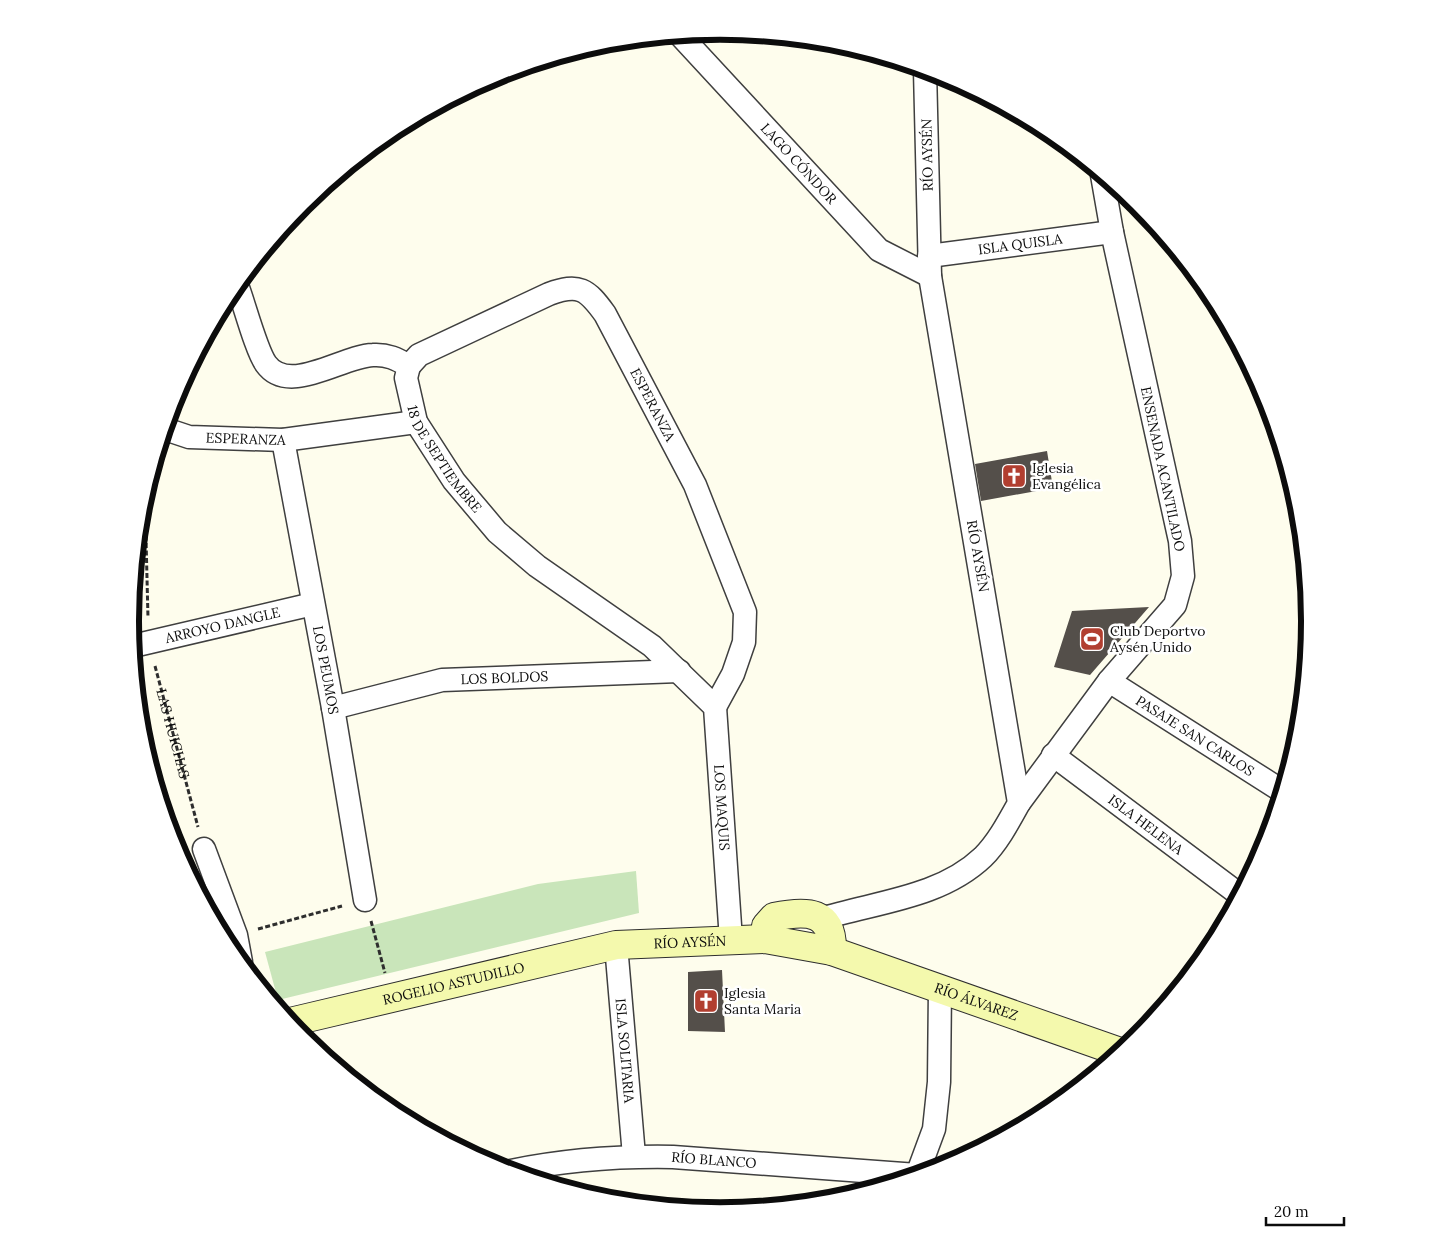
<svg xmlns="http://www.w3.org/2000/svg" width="1441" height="1242" font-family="Lora,serif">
<rect width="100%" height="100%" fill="#fefded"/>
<path fill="#c9e5ba" d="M636,871L639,913L278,1000L265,952L538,884Z"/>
<path fill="#544f4a" d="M1047,451L1053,488L981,501L975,464Z
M1149,607L1090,675L1054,667L1072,611Z
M722,970L725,1032L688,1031V972Z"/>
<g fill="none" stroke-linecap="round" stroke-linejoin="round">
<defs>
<g id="street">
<path id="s2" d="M680,35L879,250L930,276"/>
<path id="s3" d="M929,256L1112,232"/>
<path id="s4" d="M237,285C244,303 256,350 266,364C289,396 342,356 373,355C387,354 397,359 409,366L406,378L416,422L454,481L497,532L537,566L652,646L715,707L731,940"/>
<path id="s5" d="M409,366L419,355L549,294C579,283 587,289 605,314L695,485L745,612L744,642L733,674L715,707"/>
<path id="s6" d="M165,429L189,437L283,440L416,422"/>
<path id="s7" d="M283,440L333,708L365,900"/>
<path id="s8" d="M133,646L313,604"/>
<path id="s9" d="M1109,681L1282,791"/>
<path id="s10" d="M333,708L442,680L679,671"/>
<path id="s11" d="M1053,755L1240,895"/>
<path d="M1019,803L1109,681L1175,605L1183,576L1180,541L1112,232L1102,175"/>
<path d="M204,849L236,935L241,962"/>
<path d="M821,919C875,902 940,898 983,857C998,842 1009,821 1019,803L930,276L925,70"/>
<path id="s12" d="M616,945L634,1156"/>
<path id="s13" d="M511,1171C565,1160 618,1156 673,1157L917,1175L934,1129L939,1082L940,988"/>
</g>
<g id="secondary">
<path d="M765,939L766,926L774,917C807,910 833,910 832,951"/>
<path id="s14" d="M290,1022L616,945L765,939L832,951L1120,1052"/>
</g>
</defs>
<use href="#street" stroke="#3f3f3f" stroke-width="25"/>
<use href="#secondary" stroke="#2e2e2e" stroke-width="30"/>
<g stroke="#2e2e2e" stroke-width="3" stroke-dasharray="5 2.5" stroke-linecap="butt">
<path d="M145,498L148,618"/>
<path id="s1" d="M155,666L198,827"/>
<path d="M371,921L385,973"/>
<path d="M258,929L342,906"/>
</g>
<use href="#street" stroke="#fff" stroke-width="22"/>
<use href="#secondary" stroke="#f4f9ad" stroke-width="28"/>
</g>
<defs>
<symbol id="church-square" viewBox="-11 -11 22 22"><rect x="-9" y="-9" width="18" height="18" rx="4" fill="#b13f30" stroke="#fff"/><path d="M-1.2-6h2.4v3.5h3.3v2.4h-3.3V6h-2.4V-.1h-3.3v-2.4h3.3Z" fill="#fff"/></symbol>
<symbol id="stadium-square" viewBox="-11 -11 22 22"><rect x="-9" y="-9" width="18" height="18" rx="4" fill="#b13f30" stroke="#fff"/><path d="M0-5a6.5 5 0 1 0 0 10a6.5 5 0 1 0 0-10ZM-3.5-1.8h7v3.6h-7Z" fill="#fff"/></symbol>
</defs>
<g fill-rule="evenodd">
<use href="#church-square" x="1000" y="462" width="28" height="28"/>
<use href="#stadium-square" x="1078" y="625" width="28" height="28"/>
<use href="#church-square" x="692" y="987" width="28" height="28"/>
</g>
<g text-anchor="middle" stroke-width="5" stroke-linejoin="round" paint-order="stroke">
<g font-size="14" fill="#0c0c0c" stroke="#fff">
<text transform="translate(927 155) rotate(-91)" y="5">RÍO AYSÉN</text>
<text dy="5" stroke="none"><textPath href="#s2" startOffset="175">LAGO CÓNDOR</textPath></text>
<text dy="5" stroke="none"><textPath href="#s3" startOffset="92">ISLA QUISLA</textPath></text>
<text dy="5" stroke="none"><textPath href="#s5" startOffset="328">ESPERANZA</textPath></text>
<text dy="5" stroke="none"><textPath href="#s6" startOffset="82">ESPERANZA</textPath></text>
<text dy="5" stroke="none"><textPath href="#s4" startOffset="340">18 DE SEPTIEMBRE</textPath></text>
<text transform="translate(1163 469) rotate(78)" y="5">ENSENADA ACANTILADO</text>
<text transform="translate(978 556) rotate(80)" y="5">RÍO AYSÉN</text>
<text dy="5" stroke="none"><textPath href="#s8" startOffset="92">ARROYO DANGLE</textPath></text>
<text dy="5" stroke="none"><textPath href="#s7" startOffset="234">LOS PEUMOS</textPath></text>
<text dy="5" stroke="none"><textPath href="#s10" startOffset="175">LOS BOLDOS</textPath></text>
<text dy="5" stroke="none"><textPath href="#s1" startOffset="70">LAS HUICHAS</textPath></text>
<text dy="5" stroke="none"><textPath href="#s9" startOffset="102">PASAJE SAN CARLOS</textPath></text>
<text dy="5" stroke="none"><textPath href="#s4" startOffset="812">LOS MAQUIS</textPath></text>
<text dy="5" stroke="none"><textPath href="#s11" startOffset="116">ISLA HELENA</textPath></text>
<text dy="5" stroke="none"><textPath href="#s14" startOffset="409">RÍO AYSÉN</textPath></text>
<text dy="5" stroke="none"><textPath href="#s14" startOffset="168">ROGELIO ASTUDILLO</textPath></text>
<text dy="5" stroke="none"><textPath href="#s14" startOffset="705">RÍO ÁLVAREZ</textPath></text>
<text dy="5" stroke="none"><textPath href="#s12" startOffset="106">ISLA SOLITARIA</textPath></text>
<text dy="5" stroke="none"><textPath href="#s13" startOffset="204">RÍO BLANCO</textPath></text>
</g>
<g font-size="14" fill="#0c0c0c" stroke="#fff" text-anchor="start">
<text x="1032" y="473">Iglesia<tspan x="1032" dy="16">Evangélica</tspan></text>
<text x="1110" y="636">Club Deportvo<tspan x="1110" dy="16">Aysén Unido</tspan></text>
<text x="724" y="998">Iglesia<tspan x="724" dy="16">Santa Maria</tspan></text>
</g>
</g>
<path d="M0 0H1441V1242H0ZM139 621a581 581 0 1 1 1162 0a581 581 0 1 1-1162 0Z" fill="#fff" fill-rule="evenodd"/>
<path fill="none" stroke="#0c0c0c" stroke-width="6" d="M139 621a581 581 0 1 1 1162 0a581 581 0 1 1-1162 0Z"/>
<path d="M1266 1217v8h78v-8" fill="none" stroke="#0c0c0c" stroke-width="2.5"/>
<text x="1274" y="1217" font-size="15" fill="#0c0c0c" stroke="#ffffff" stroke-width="4" paint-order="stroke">20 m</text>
</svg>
